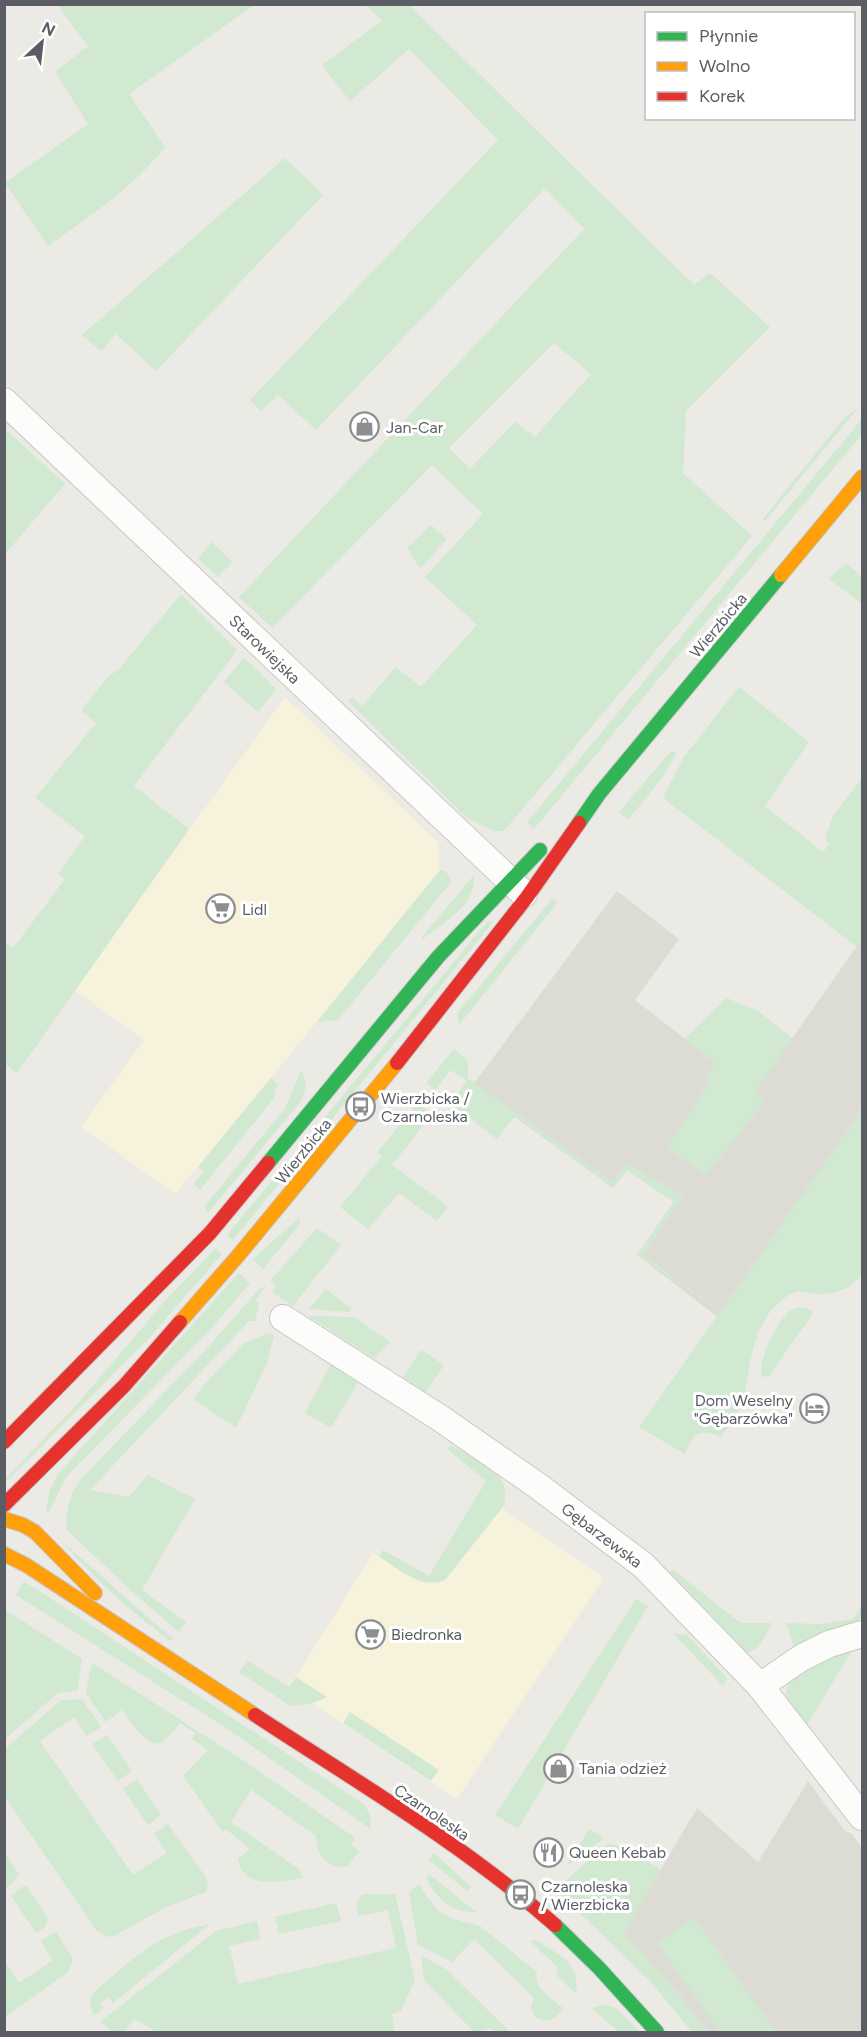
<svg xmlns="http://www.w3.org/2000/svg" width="867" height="2037" font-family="Figtree,sans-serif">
<rect width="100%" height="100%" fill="#ebeae5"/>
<path fill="#f6f2dc" d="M285,697L438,842L440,870L275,1073L175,1194L81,1127L144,1040L74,990Z
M502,1508L604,1578L457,1799L289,1688L373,1553L420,1582L436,1583L445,1580Z"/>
<path fill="#dddcd4" d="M617,891L679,939L635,1000L754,1092L862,939V1110L719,1318L637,1255L674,1202L627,1170L613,1188L472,1086Z
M808,1781L845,1831L852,1834L862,1848V2032H708L678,1993L623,1934L697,1808L758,1862Z"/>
<path fill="#d1e8d1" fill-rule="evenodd" d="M62,5H254L129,94L165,147C134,187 89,217 48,246L5,183L88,124L55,72L88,46L59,7Z
M366,5H409L694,285L710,273L770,327L686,411L683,473L752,536L504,831H494L467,818L348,701L352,697L362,706L396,667L421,687L477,625L425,577L483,514L432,465L272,628L239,597L584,229L545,188L316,430L278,395L261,411L250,400L498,140L409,49L350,101L322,65L382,21ZM554,343L591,374L535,437L515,422L470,469L449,448Z
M285,158L323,195L156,371L116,334L101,351L82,335Z
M858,408L765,521L763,519L845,417Z
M862,419V434L534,829L527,822Z
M5,429L65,484L5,554Z
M431,525L447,539L420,569L407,548Z
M212,542L232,562L218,577L198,558Z
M846,563L862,577V604L829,579Z
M181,594L237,650L134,786L189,829L17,1073L5,1064V943L13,948L65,879L58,874L85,836L35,798L96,723L81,710L108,677L120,668Z
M244,657L276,689L258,712L224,682Z
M739,687L809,742L765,806L823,852L829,845L825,838L833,816L862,778V939L857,947L663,798L683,758Z
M672,750L676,754L663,777L628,820L619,812Z
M440,870C447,871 449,875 451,882L338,1020L317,1022Z
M474,875C478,904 443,923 423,939L422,937Z
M552,899L558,902L459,1025L457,1014L463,1006Z
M488,921L493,922L233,1240L227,1235Z
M727,998L758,1011L792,1038L755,1092L765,1101L706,1175L667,1148L710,1081L706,1078L716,1063L685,1038Z
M454,1049L468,1061V1078L613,1182L626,1163L683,1196L644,1255L720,1312L637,1255L674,1202L627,1170L613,1188L515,1116L497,1139L454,1106L460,1098L457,1094L467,1081L450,1070L435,1090L426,1083Z
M301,1070C307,1082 307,1089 301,1101L208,1213L204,1207L286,1107Z
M271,1078L277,1084L274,1098L200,1190L194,1184L204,1171L198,1167Z
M416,1104L433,1113L392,1165L448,1206L437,1221L399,1193L368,1229L340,1207L382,1156L377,1153Z
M862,1110V1273L858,1279L847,1288L834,1293L817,1294L799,1291L789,1294L771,1310L759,1330L753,1348L742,1405L721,1437C698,1428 694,1432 685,1454L639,1427Z
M299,1218L300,1224L263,1269L253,1259Z
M317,1228L341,1245L293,1306L273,1293L275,1284L270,1281Z
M216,1248L222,1254L147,1340L5,1483L6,1478L73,1409L165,1301Z
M239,1273L250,1283L209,1331L66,1477L49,1512L46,1510L50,1489L58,1474Z
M265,1287L256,1299L259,1304L255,1321H249L90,1490L129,1497L148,1475L195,1499L142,1590L186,1622L179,1632L137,1596L67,1530C65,1512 70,1493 81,1479L211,1344L260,1288Z
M326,1289L352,1309L348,1312L309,1309Z
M804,1307L811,1310L813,1313L769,1376L762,1377C757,1361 777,1321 790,1311C794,1308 799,1308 804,1307Z
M308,1316L354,1317L390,1342L374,1358Z
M269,1333L274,1335L267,1363L236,1428L193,1399L204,1385L243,1344Z
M421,1350L444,1365L426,1392L403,1377Z
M331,1364L358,1382L331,1428L305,1413Z
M452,1446C464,1450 492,1466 500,1477C506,1486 507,1499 502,1508L445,1580C419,1589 400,1570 379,1556L383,1550L429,1576L486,1481L446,1448Z
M63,1542L153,1622L174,1639L169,1640C131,1611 93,1579 63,1542Z
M673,1570L741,1623H772C766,1634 760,1650 747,1652L670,1572Z
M24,1581L365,1805L370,1816L371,1829L226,1728L16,1595Z
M636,1599L648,1606L518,1829L495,1815Z
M862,1606V1616L854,1625L795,1650L786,1623L821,1624L853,1619Z
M7,1611L82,1659L77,1691L58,1693L5,1739L4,1612Z
M674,1634H686L727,1678L723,1686Z
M858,1640L807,1725L862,1796L789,1705C784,1693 787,1684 795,1674Z
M248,1661L289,1687L296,1677L327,1697L313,1703L291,1706L239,1672Z
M94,1664L247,1763L354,1837L352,1845L359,1851L348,1866C327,1869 317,1856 316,1836L251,1790L231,1822L299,1869L303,1878C281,1881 243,1891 238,1859L250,1849L226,1829L223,1832L183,1776L208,1750L192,1739L196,1733L180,1723C175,1729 170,1736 164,1741C149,1753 130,1720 122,1710L106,1722L86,1693L91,1666Z
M82,1699L101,1727L87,1736L74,1717L40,1741L133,1875L167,1853L154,1834L168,1824L207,1879L208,1886L206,1892L166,1907L112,1937L105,1936L97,1931L5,1797V1749L61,1700Z
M350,1712L439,1770L431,1781L343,1723Z
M107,1735L132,1771L118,1781L92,1744Z
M137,1779L161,1815L148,1825L123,1789Z
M589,1829L604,1838L566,1867Z
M610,1844L619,1846L661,1869L624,1934L678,1993L708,2032H692L650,1981L556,1890L602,1847Z
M4,1852L19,1874L14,1882L5,1888Z
M434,1853L471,1887L467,1891L429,1860Z
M429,1874L476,1912C450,1913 438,1899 426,1878Z
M419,1884L427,1897L438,1911L451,1918L480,1926L537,1972C532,1987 553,2000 564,2009C554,2018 550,2024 536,2018L531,2009L534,1998L474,1939L452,1962L418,1945L409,1893Z
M26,1886L48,1918L45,1927L36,1933L11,1896L22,1887Z
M363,1894H395L415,1980L401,2011L392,2014L395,2032H157L134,2019L124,2032H113L100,2022L216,1931L257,1921L260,1939L229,1946L238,1984L396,1948L388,1910L359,1916L356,1902Z
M336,1903L341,1921L279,1934L275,1917Z
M694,1917L776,2032H720L657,1943Z
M210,1924L113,2003L108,1998L100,2003L104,2008L94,2015C89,2006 90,2001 94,1992C136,1957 154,1934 210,1924Z
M52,1933H57L73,1959L68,1972L5,2017V1962L19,1983L53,1960L41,1941Z
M534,1939C557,1954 581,1961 576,1994L556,1975L558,1970L556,1966L531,1942Z
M421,1956L446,1969L510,2032H496L491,2028L474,2032L424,1980Z
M604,2005L616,2008L640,2032H619L591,2008Z"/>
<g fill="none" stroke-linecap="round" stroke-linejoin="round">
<defs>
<path id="street" d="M4,401L524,894
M283,1318L440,1418L538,1486L643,1565L760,1686L862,1817
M760,1686L801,1658L829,1644L862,1634"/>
<path id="fast" d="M579,823L599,794L781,575
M268,1163L438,957L540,850
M555,1925L599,1968L657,2032"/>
<path id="slow" d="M781,575L862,477
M180,1322L237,1257L397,1063
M4,1519L23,1525L35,1532L95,1593
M4,1554L26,1565L255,1715"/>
<path id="jam" d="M397,1063L527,897L579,823
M4,1442L210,1233L268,1163
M4,1505L124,1386L180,1322
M255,1715C357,1782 463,1844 555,1925"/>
</defs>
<use href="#street" stroke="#c7c8c7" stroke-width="28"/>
<use href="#fast" stroke="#c6c6c6" stroke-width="16"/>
<use href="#slow" stroke="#c6c6c6" stroke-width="16"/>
<use href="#jam" stroke="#c6c6c6" stroke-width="16"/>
<use href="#street" stroke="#fcfcfb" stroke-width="26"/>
<use href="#fast" stroke="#30b455" stroke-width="14"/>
<use href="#slow" stroke="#ff9f0a" stroke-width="14"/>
<use href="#jam" stroke="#e5322d" stroke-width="14"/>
</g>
<defs>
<symbol id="shop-ring" viewBox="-11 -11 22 22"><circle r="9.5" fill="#fff" stroke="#8d8e90" stroke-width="1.5"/><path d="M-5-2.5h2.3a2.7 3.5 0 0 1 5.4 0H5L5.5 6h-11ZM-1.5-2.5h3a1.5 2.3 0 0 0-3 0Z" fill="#8d8e90"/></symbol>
<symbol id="supermarket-ring" viewBox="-11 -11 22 22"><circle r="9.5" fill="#fff" stroke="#8d8e90" stroke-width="1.5"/><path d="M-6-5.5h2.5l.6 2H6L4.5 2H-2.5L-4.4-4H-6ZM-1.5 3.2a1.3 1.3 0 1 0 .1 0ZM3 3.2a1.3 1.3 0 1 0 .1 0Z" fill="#8d8e90"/></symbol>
<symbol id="bus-ring" viewBox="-11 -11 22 22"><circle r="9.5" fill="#fff" stroke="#8d8e90" stroke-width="1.5"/><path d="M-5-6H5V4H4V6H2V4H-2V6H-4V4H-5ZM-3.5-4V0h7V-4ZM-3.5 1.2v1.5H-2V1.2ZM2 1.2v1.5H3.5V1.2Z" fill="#8d8e90"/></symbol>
<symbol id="hotel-ring" viewBox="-11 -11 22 22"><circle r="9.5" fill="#fff" stroke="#8d8e90" stroke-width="1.5"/><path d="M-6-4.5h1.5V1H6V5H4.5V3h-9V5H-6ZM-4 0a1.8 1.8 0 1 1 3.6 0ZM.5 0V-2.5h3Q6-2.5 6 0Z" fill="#8d8e90"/></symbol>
<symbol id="restaurant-ring" viewBox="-11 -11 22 22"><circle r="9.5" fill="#fff" stroke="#8d8e90" stroke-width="1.5"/><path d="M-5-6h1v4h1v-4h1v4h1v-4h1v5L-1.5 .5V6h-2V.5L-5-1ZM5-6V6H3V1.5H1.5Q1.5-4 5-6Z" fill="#8d8e90"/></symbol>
</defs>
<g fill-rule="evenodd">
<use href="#shop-ring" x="348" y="410" width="33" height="33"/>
<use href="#supermarket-ring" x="204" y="892" width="33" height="33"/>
<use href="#bus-ring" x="344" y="1090" width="33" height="33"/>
<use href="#hotel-ring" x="798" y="1392" width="33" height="33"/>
<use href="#supermarket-ring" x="354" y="1618" width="33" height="33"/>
<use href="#shop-ring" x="542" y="1752" width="33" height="33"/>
<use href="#restaurant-ring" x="532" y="1836" width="33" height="33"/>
<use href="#bus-ring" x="504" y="1878" width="33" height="33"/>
</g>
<g text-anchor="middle" stroke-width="6" stroke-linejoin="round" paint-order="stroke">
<g font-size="16" fill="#5a5d63" stroke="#fff" text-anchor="start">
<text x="386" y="433">Jan-Car</text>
<text x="242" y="915">Lidl</text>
<text x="381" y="1104">Wierzbicka /<tspan x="381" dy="18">Czarnoleska</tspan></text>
<text x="793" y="1406" text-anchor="end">Dom Weselny<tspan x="793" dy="18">"Gębarzówka"</tspan></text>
<text x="391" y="1640">Biedronka</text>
<text x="579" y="1774">Tania odzież</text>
<text x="569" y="1858">Queen Kebab</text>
<text x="541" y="1892">Czarnoleska<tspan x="541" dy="18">/ Wierzbicka</tspan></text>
</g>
<g font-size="16" fill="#5a5d63" stroke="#fff">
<text transform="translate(718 625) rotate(-50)" y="6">Wierzbicka</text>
<text transform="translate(265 649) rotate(44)" y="6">Starowiejska</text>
<text transform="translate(303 1151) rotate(-51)" y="6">Wierzbicka</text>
<text transform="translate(602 1535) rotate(37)" y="6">Gębarzewska</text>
<text transform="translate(432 1812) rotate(34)" y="6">Czarnoleska</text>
</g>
</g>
<rect width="867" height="2037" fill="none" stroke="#5a5d63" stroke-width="12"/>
<rect x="645" y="12" width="210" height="108" fill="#ffffff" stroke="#bdbec1" stroke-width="1.5"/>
<rect x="657" y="32" width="30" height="9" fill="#30b455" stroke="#bdbec1" stroke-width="1.5"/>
<text x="699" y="42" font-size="18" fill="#5a5d63">Płynnie</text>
<rect x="657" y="62" width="30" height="9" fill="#ff9f0a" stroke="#bdbec1" stroke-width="1.5"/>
<text x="699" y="72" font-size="18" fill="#5a5d63">Wolno</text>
<rect x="657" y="92" width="30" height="9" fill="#e5322d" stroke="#bdbec1" stroke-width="1.5"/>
<text x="699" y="102" font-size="18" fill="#5a5d63">Korek</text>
<g transform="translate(42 42) rotate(27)" stroke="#ffffff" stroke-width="4.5" paint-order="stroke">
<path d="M0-4.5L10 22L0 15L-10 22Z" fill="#5a5d63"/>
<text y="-9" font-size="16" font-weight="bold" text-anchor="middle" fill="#5a5d63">N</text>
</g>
</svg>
